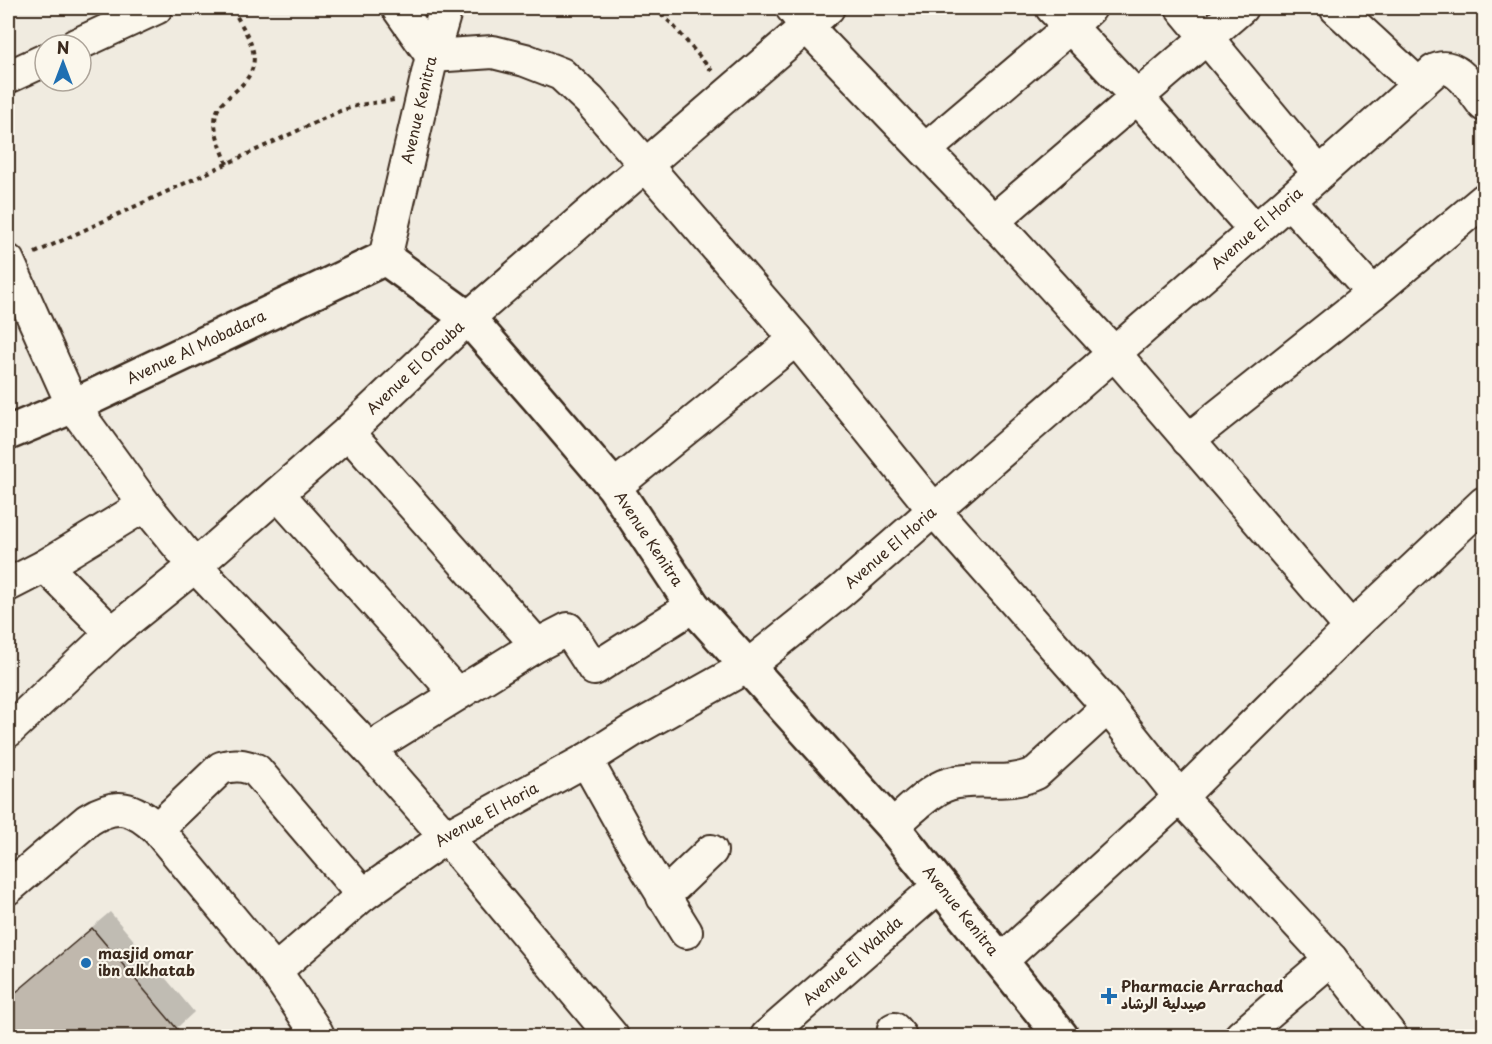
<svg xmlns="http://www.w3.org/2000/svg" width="1492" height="1044" font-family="'Playpen Sans','Playpen Sans Arabic',sans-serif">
<rect width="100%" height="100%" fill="#f0ebe0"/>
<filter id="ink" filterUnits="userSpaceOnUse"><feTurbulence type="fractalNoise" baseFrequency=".0167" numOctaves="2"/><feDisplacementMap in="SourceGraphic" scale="12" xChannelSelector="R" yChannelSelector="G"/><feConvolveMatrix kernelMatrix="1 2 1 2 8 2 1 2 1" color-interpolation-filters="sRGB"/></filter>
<g filter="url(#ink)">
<path fill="#0003" d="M110,912L194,1012L168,1036H8V998Z"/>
<path fill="#c0b8ad" stroke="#3b2a1e" stroke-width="1.5" d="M92,928L178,1030L171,1036H8V999Z"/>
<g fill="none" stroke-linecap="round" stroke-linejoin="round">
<defs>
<g id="minor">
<path d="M398,8L432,56L493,52L525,60L561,74L590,101L796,339L934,510L1108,707L1180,797L1331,959L1391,1036"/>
<path d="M792,8L806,26L993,221L1114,353L1351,628"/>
<path d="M1052,8L1138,98L1255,230"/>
<path d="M1182,8L1319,173"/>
<path d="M1336,8L1418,84"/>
<path d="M76,45L156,8"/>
<path d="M8,77L45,60"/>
<path d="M925,150L1070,27L1090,8"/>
<path d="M1289,201L1373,293"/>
<path d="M993,221L1241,8"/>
<path id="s1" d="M385,258L432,56L446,8"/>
<path d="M8,261L73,406L145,505L195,566L369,749L446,837L612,1036"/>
<path d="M348,432L537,645"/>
<path d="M1188,440L1373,293L1484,200"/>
<path d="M614,487L796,339"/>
<path d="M278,494L457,694"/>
<path d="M45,566L112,633"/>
<path d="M8,585L45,566L145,505"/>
<path id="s2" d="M8,731L112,633L195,566L348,432L468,318L828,8"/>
<path d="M369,749L537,645L568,629L594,669L693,606"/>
<path d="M586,760L647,869L686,932"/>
<path d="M892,826C907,814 930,789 949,784C980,775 1005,788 1036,773L1108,707"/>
<path d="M157,829L221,768C235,764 243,765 256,770L363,895"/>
<path d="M8,888L88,820C117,802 133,807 157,829L275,971L317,1033L313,1036"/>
<path d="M663,897L711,851"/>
<path d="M1001,961L1180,797L1351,628L1484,503"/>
<path id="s3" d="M275,971L363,895L446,837L586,760L635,729L748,666L840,592L934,510L1289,201L1434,71C1456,59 1472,90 1484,105"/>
<path d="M894,1029L900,1036"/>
<path id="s4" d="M767,1036L939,886"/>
<path d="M1241,1036L1331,959"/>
</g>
<g id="tertiary">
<path id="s5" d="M8,433L73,406L385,258L468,318L538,398L614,487L693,606L892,826L1061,1036"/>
</g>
</defs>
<use href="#minor" stroke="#3b2a1e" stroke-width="36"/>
<use href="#tertiary" stroke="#3b2a1e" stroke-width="38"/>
<path stroke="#3b2a1e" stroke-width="4" stroke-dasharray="4.5 4.5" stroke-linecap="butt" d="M654,8L671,23L712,71
M227,164C222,148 212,131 216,114C219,104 226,100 233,93C270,63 250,41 232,8
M35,253L340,111L359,105L394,100"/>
<use href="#minor" stroke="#fbf7ec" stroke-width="32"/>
<use href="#tertiary" stroke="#fbf7ec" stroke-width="33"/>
</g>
</g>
<g fill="#1f6fb2" stroke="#fbf7ec" stroke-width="2">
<circle cx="86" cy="963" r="6"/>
<path d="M1106 987h6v6h6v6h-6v6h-6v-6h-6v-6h6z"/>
</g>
<g text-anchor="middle" stroke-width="4.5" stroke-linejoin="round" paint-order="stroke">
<g font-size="15" fill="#3b2a1e" stroke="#fbf7ec">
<text dy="5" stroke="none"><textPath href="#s1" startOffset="152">Avenue Kenitra</textPath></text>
<text dy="5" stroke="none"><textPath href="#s3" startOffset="1236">Avenue El Horia</textPath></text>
<text dy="5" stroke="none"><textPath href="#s5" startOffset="207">Avenue Al Mobadara</textPath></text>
<text dy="5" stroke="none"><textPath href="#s2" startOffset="546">Avenue El Orouba</textPath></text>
<text dy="5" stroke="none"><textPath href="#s5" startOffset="804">Avenue Kenitra</textPath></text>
<text dy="5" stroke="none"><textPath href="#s3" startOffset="750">Avenue El Horia</textPath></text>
<text dy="5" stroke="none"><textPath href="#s3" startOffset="264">Avenue El Horia</textPath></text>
<text dy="5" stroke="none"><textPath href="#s5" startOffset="1290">Avenue Kenitra</textPath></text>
<text dy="5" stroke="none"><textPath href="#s4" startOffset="114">Avenue El Wahda</textPath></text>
</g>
<g font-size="15" font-weight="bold" fill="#3b2a1e" stroke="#fbf7ec" text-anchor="start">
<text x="98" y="959">masjid omar<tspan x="98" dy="17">ibn alkhatab</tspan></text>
<text x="1121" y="992">Pharmacie Arrachad<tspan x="1121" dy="17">صيدلية الرشاد</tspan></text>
</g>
</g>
<rect width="1492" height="1044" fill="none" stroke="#fbf7ec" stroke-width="30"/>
<rect x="15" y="15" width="1462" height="1014" fill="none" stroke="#3b2a1e" stroke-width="2" filter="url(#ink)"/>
<g transform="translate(63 63)"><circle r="28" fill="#fbf7ec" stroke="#aea59a" stroke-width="1.5"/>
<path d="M0-4.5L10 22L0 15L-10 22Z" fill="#1f6fb2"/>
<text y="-9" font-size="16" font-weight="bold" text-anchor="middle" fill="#3b2a1e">N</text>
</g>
</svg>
